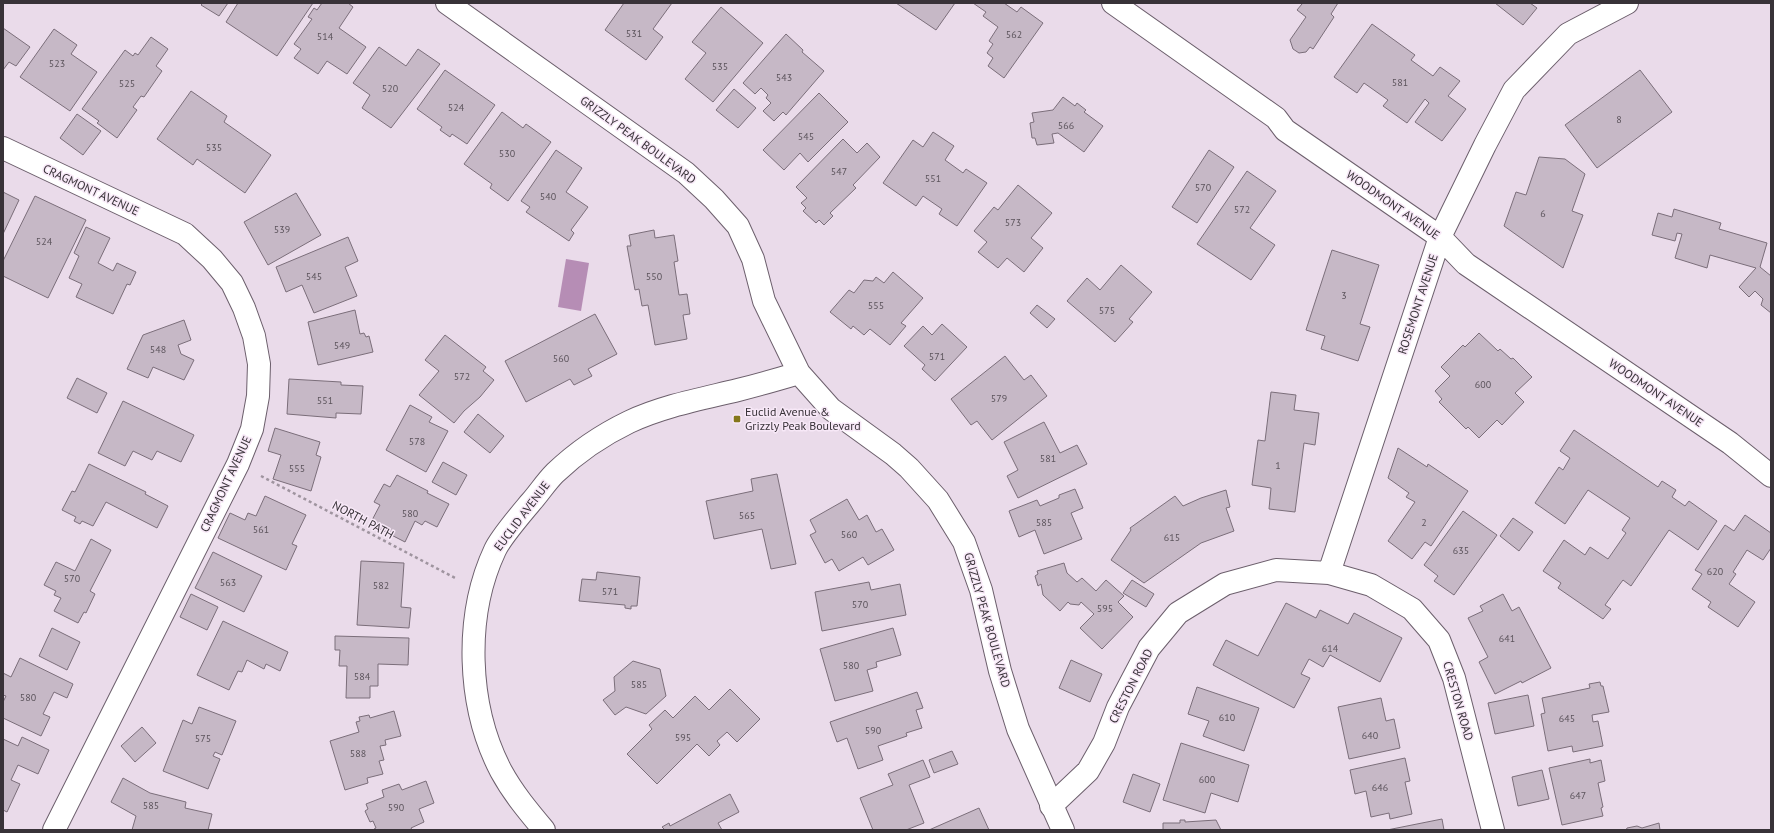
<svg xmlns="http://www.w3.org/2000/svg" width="1774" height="833" font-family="'PT Sans',sans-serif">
<rect width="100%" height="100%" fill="#eadbea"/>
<path fill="#b68db5" d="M566,259L589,263L581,311L558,307Z"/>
<path fill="#c6b8c6" stroke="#7b6e7a" d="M203,3H228L219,16L201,5Z
M238,3H313L277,56L226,22Z
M322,3H348L353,7L339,28L366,47L347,74L327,61L318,74L294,58L301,49L294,44L312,19L308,17L314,8L317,10Z
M624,3H672L653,29L663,37L646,60L605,30Z
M896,3H955L936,30Z
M973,3H1004L1017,12L1021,7L1043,23L1004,78L988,66L993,58L987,53L993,44L989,41L998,27L983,16L986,12Z
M1300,3H1338L1331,14L1334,17L1313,49L1310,47L1306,52L1299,53L1293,49L1290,40L1306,17L1297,10L1302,4Z
M1495,3H1530L1537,8L1523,25Z
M721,7L763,43L713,102L685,79L706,53L692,42Z
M1372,24L1415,55L1411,60L1433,76L1440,67L1460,81L1448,96L1466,109L1442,141L1415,122L1429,103L1425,99L1407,123L1383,106L1388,100L1364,83L1357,93L1334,77Z
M3,28L30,47L16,66L9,62L3,70Z
M54,29L77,45L71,54L97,72L70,111L20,77Z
M786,34L803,50L802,52L824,71L786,115L783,112L774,121L763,111L771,103L766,98L768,95L761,88L755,94L743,83Z
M151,37L168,49L156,66L162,71L144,97L141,96L133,107L137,110L117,138L97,123L99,121L82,109L125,50L133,56L135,53L138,55Z
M379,47L406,66L418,49L440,64L391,128L362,108L370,95L353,83Z
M445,70L495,105L467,144L452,134L450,137L440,130L442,127L417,109Z
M1640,70L1672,112L1597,168L1565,125Z
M734,89L756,108L738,128L716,110Z
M191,91L227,116L224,122L271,155L245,193L197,159L193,165L157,139Z
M819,93L848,122L808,162L800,153L784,170L763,150Z
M1063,97L1075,106L1077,103L1086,110L1084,112L1103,126L1084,152L1058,133L1052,134L1054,143L1037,145L1035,138H1032L1030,123L1034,122L1032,113L1053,110Z
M502,112L523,128L526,124L551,142L508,201L490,188L492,184L464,164Z
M77,114L101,131L83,155L60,138Z
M933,132L954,146L945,160L963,173L966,169L987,183L957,226L939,214L942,209L923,196L916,206L883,183L913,140L923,147Z
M843,139L857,153L867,143L880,157L853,185L856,188L830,213L833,216L824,225L819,220L816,223L803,211L806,208L801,203L807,198L796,187Z
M556,150L582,168L566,192L588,207L571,230L574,233L569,241L526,212L530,207L521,201Z
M1209,150L1234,167L1197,223L1172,207Z
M1539,157L1565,159L1585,174L1572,211L1583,215L1563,268L1504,226L1516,192L1526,195Z
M1247,171L1276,191L1250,228L1275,245L1251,280L1197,244Z
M1018,185L1052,213L1031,238L1043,248L1024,272L1007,258L998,268L978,252L987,242L974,231L994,207L998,210Z
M3,192L19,200L3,234Z
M296,193L321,235L268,265L244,222Z
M35,196L86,220L48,298L3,276V261Z
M1674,209L1721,223L1719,229L1767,243L1760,267L1771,276V313L1761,305L1763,299L1755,291L1749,297L1739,287L1756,268L1710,255L1707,268L1675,258L1682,234L1677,233L1675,241L1652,235L1658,213L1672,217Z
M86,227L110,238L98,263L113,271L117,263L136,272L130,285L127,284L113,314L76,297L82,284L69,278L79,256L74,253Z
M654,230L655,238L674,235L678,261L674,262L679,295L687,294L690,314L683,315L687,339L655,345L648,305L642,306L639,289L635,290L627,246H631L629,235Z
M348,237L358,261L345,267L357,296L314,313L302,285L286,292L276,267Z
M1332,250L1379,265L1360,324L1370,327L1358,361L1321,349L1325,336L1306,330Z
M1121,265L1152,292L1129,319L1133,322L1115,342L1067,301L1087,278L1100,290Z
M893,272L923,298L901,323L906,326L890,345L870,329L864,335L853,326L851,329L830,312L849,290L854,293L864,280L873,281L876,277L884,283Z
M1037,305L1055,319L1047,328L1030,313Z
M355,310L360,334L364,333L366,337L369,336L373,352L318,365L308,322Z
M595,314L617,354L588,369L592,376L574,385L570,379L526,402L505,361Z
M184,320L191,340L178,345L181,354L194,360L184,380L153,367L148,378L127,369L143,335Z
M942,324L967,347L935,381L922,369L925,365L904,346L923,326L932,335Z
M1479,333L1498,351L1500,349L1511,359L1513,358L1532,377L1515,393L1524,402L1502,425L1497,420L1479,438L1468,427L1466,429L1439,402L1442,399L1435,391L1450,376L1441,367L1463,345L1465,347Z
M445,335L486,367L483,371L494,380L480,397L464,411L454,423L419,395L439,371L425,360Z
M1005,356L1024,380L1031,375L1047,396L992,440L977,421L971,425L951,399Z
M77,378L107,393L97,413L67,398Z
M289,379L341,382V385L363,386L361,414L336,413V418L287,414Z
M1271,392L1296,395L1294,410L1319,413L1315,445L1304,443L1295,512L1269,509L1271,488L1252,485L1258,440L1265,441Z
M123,401L194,435L181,462L157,451L152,460L133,451L125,466L98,453Z
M410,405L432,417L429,422L448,431L426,472L386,450Z
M478,414L504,436L490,453L464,432Z
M1044,422L1060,453L1077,445L1087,464L1018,498L1007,476L1018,470L1004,442Z
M275,428L320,442L316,455L321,457L311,491L273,479L281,455L268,451Z
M1574,430L1658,487L1662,481L1676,490L1672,497L1685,506L1689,501L1717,521L1698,550L1669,530L1631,586L1623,580L1620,584L1605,605L1611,609L1603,619L1558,588L1561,583L1543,571L1564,540L1585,555L1590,547L1608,559L1626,533L1622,530L1630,518L1588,490L1565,524L1535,503L1559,467L1563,470L1570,458L1560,451Z
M1398,448L1427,467L1428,464L1468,491L1431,546L1425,542L1412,559L1388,541L1415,502L1406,497L1409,493L1388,478Z
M443,462L467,475L456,495L432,482Z
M89,464L146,492L145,494L168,506L157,528L106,502L93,526L82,521L80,524L74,521L76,517L62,510L72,491L75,492Z
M777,474L796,564L771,569L762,529L714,539L706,501L753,491L751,479Z
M397,475L428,491L427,493L449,504L437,527L425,521L422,525L415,521L405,542L370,524L380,505L374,502L384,484L390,487Z
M1075,489L1083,508L1071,513L1082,539L1044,554L1035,530L1019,537L1009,511L1037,500L1040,506L1059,498V495Z
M1226,490L1230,507L1226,508L1234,531L1201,543L1144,583L1111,560L1131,530L1130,528L1175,496L1183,506L1201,498Z
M265,496L306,515L292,544L297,546L286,570L218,538L230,513L245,520L248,513L256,516Z
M847,499L859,520L867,515L876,532L882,529L894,550L868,565L863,557L839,571L832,559L825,563L810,535L816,532L810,520Z
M1463,511L1497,535L1454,595L1434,581L1438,576L1424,565Z
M1745,515L1771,533V548L1763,560L1747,550L1733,572L1736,574L1729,584L1755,602L1738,627L1708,607L1711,602L1692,589L1702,574L1695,570L1725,525L1734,531Z
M1513,518L1533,532L1519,551L1500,536Z
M91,539L111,550L90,591L95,594L86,613L84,612L78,623L54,611L61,598L54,595L56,591L44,585L56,562L75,571Z
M213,552L262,576L244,612L195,588Z
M361,561L404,563L401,607L411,608L409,628L357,625Z
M1064,563L1067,573L1077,582L1082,578L1096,591L1106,580L1124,596L1118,602L1133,617L1102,649L1080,628L1094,614L1081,602L1079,605L1070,604L1068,602L1060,611L1043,595L1041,584L1038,586L1035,576L1038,574L1037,571Z
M597,572L640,577L637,606H631V609L625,608V605L579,601L582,579L596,580Z
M1132,580L1154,594L1146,607L1123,593Z
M869,582L871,590L900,584L906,615L822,631L815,592Z
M191,594L218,607L207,630L180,617Z
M1503,594L1512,611L1519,607L1551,668L1522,683L1521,681L1495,694L1479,662L1488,657L1468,618L1483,611L1480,606Z
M1286,603L1316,618L1320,610L1348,624L1354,613L1402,638L1380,682L1330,655L1323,667L1309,659L1301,674L1310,678L1294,708L1213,665L1226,640L1258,656Z
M223,621L288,652L280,671L266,664L264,669L247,660L242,672L238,671L229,690L197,675Z
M52,628L80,642L67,670L39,656Z
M893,628L901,655L876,662L877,667L867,670L873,691L835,701L820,649Z
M335,636L409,638L408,665L378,664V686H370V698H346L347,666H339L340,650H335Z
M20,658L73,684L67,698L54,692L43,714L50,717L41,736L3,718V702L6,696L3,695V673L11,677Z
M1071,660L1102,674L1090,702L1059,688Z
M633,661L660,669L666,696L646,714L626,707L615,715L603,700L615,691L614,677Z
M1600,682L1601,686H1603L1609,712L1592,715L1593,722L1598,721L1603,746L1573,752L1572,746L1548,751L1541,714L1545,713L1542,698L1590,688L1589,684Z
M1197,687L1259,708L1244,751L1203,736L1209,721L1188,714Z
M730,689L760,719L737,742L727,732L717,741L720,745L709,756L697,744L657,784L627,754L652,729L649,725L665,710L673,718L695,696L709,710Z
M917,692L923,708L916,710L922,728L906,733L907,736L878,746L883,760L858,769L847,738L837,742L830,722Z
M1528,695L1534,726L1495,734L1488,703Z
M1381,698L1386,721L1394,719L1400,748L1349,759L1338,707Z
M199,707L236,721L222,755L215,752L213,756L220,759L208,789L163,771L183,720L192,724Z
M394,711L401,736L385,740L386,745L380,746L384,760L379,761L383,774L367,778L368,783L345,790L330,741L359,732L356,722L360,721L359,717L369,715L370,718Z
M142,727L156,743L135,762L121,746Z
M22,737L49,750L38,774L18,765L11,780L20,784L7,812L3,810V739L18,746Z
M1181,743L1249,765L1238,802L1211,793L1205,813L1163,800Z
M952,751L958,764L934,773L929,760Z
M1405,758L1410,781L1405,782L1412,814L1390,819L1389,813L1371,817L1366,791L1355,794L1350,770Z
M1590,759V763L1601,760L1605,781L1598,783L1603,807L1601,808L1603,816L1562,825L1549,768Z
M923,760L930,777L909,785L924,823L906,830H873L860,798L893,785L888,774Z
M1542,770L1549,799L1518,806L1512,777Z
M1133,774L1160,784L1150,812L1123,802Z
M123,778L150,793L186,802L185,808L212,814L208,830H132L136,816L111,802Z
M426,781L434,803L419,809L424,822L411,828L412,830H374V829L376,828L373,821L370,822L365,811L368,809L366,804L384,797L382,790L399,784L402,790Z
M730,794L739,812L718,823L722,830H662L664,829L662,827L669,823L670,826Z
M979,808L989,830H929Z
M1442,819L1444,830H1387Z
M1180,820H1185V822L1216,820L1221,830H1163V823H1180Z
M1659,823L1660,830H1626L1627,828L1637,826L1642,828Z"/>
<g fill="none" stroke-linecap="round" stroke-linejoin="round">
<defs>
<path id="street" d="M1113,3L1276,118L1285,130L1440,237L1466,264L1730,443L1771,476
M3,148L185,234L212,259L232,283L244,308L254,336L259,364L258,396L252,429L238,464L54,830
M1329,573L1440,237L1485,145L1514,90L1568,34L1627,3
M1051,806L1088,771L1104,743L1118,707L1149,648L1178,613L1225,584L1276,570L1329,573L1371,585L1412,609L1439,640L1454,678L1493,830"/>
<path id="secondary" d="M447,3L686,173L714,199L738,226L753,259L764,301L799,373L831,409L893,454L909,468L938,500L964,542L981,590L1000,671L1018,729L1063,830
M544,830C528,811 513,793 501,771C467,706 464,616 495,550C501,537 521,514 531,502C539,493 546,482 555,473C576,453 602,435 629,422C663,406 701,399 738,390C758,385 779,379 799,373"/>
</defs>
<use href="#street" stroke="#6c5f6c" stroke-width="24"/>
<use href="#secondary" stroke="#6c5f6c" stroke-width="24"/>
<path stroke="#9f949f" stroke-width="2.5" stroke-dasharray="3 3" stroke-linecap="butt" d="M261,476L457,579"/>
<use href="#street" stroke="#fff" stroke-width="22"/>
<use href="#secondary" stroke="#fff" stroke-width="22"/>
</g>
<rect fill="#84771b" stroke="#f7e8f7" stroke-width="1.5" x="733" y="415" width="8" height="8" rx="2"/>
<g text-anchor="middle" stroke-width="3" stroke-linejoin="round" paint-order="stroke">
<g font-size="10" fill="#5c545c">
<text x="634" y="37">531</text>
<text x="1014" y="38">562</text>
<text x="325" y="40">514</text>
<text x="57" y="67">523</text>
<text x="720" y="70">535</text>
<text x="784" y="81">543</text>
<text x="1400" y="86">581</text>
<text x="127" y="87">525</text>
<text x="390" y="92">520</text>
<text x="456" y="111">524</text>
<text x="1619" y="123">8</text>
<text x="1066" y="129">566</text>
<text x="806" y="140">545</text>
<text x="214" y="151">535</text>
<text x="507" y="157">530</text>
<text x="839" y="175">547</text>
<text x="933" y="182">551</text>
<text x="1203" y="191">570</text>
<text x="548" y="200">540</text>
<text x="1242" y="213">572</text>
<text x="1543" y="217">6</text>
<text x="1013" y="226">573</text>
<text x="282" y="233">539</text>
<text x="44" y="245">524</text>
<text x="314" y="280">545</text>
<text x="654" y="280">550</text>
<text x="1344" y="299">3</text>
<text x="876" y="309">555</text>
<text x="1107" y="314">575</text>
<text x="342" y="349">549</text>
<text x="158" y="353">548</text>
<text x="937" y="360">571</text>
<text x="561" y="362">560</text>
<text x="462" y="380">572</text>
<text x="1483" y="388">600</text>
<text x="999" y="402">579</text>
<text x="325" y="404">551</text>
<text x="417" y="445">578</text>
<text x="1048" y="462">581</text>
<text x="1278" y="469">1</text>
<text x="297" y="472">555</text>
<text x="410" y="517">580</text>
<text x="747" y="519">565</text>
<text x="1044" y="526">585</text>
<text x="1424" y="526">2</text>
<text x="261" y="533">561</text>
<text x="849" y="538">560</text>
<text x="1172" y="541">615</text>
<text x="1461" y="554">635</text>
<text x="1715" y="575">620</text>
<text x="72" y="582">570</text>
<text x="228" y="586">563</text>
<text x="381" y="589">582</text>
<text x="610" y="595">571</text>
<text x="860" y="608">570</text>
<text x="1105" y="612">595</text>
<text x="1507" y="642">641</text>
<text x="1330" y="652">614</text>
<text x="851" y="669">580</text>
<text x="362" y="680">584</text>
<text x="639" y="688">585</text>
<text x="28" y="701">580</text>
<text x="1227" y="721">610</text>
<text x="1567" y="722">645</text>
<text x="873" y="734">590</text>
<text x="1370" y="739">640</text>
<text x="683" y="741">595</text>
<text x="203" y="742">575</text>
<text x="358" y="757">588</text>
<text x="1207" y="783">600</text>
<text x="1380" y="791">646</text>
<text x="1578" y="799">647</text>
<text x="151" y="809">585</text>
<text x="396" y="811">590</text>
</g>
<g font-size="12" fill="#383238" stroke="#f7e8f7">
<text transform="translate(638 140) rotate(36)" y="4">GRIZZLY PEAK BOULEVARD</text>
<text transform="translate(91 190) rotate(25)" y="4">CRAGMONT AVENUE</text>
<text transform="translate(1393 205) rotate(35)" y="4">WOODMONT AVENUE</text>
<text transform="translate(1418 304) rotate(-72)" y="4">ROSEMONT AVENUE</text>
<text transform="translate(1656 393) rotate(34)" y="4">WOODMONT AVENUE</text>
<text transform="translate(226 484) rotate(-65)" y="4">CRAGMONT AVENUE</text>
<text transform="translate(522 516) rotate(-53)" y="4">EUCLID AVENUE</text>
<text transform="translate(363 520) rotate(28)" y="4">NORTH PATH</text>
<text transform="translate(987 620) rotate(74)" y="4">GRIZZLY PEAK BOULEVARD</text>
<text transform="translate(1131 686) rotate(-63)" y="4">CRESTON ROAD</text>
<text transform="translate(1458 701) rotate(74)" y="4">CRESTON ROAD</text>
</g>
<g font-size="12" fill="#383238" stroke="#f7e8f7" text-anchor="start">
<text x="745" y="416">Euclid Avenue &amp;<tspan x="745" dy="14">Grizzly Peak Boulevard</tspan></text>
</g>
</g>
<rect width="1774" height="833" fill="none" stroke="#383238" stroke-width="8"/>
</svg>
